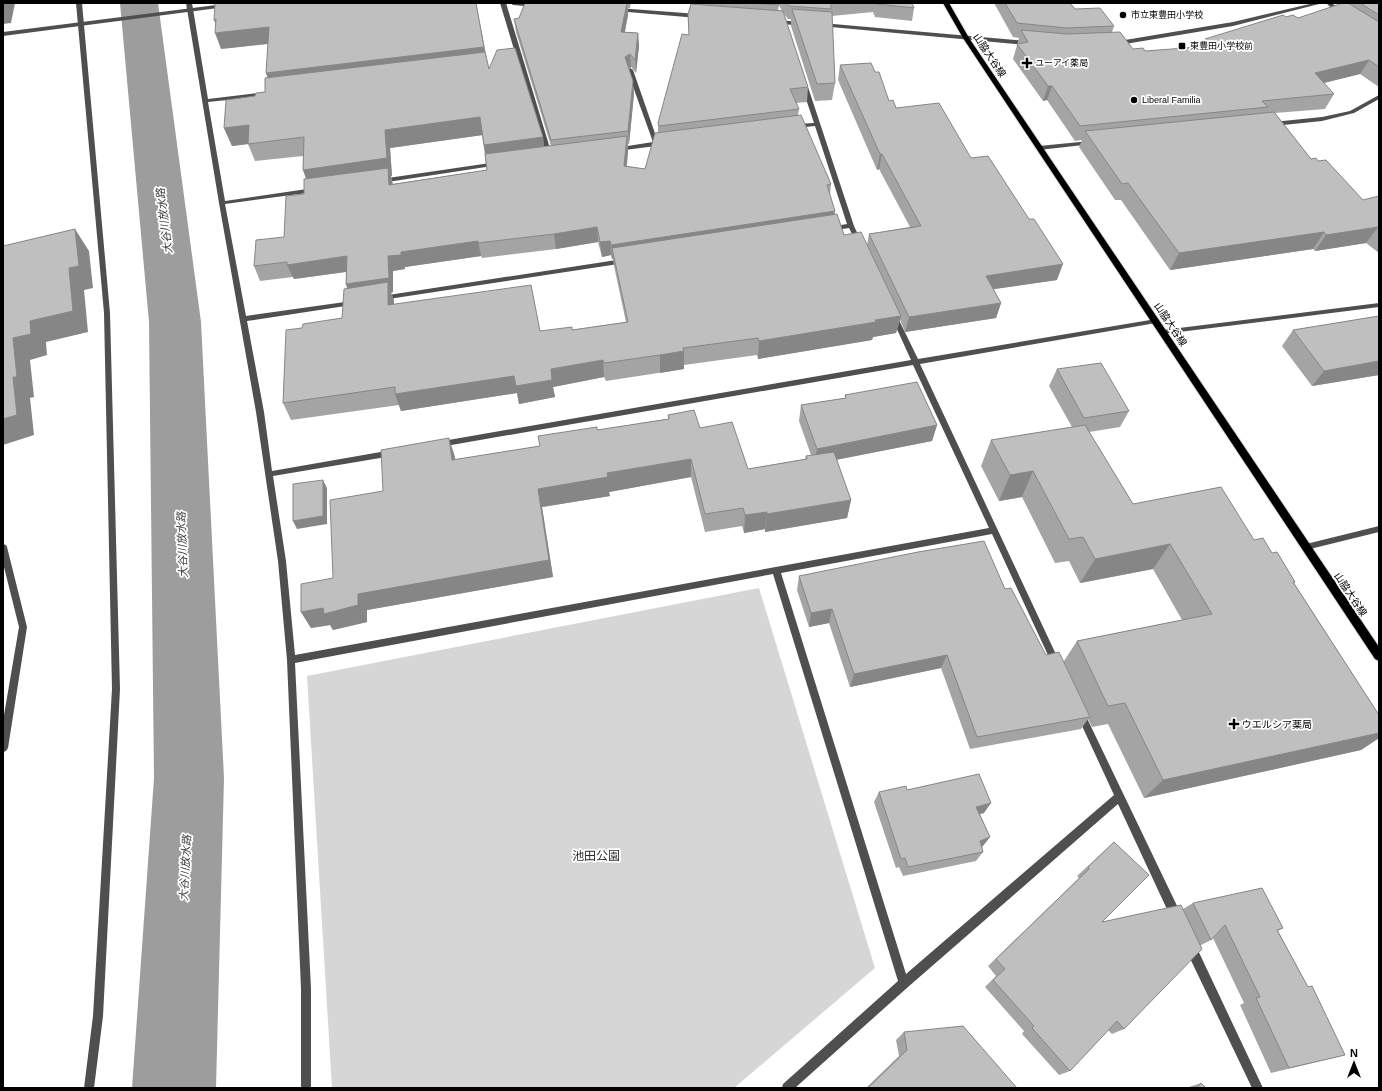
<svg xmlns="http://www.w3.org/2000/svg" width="1382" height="1091" font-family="Helvetica,'Noto Sans JP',sans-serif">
<rect width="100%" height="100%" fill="#fff"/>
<path fill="#d6d6d6" d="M759,588L875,968L734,1088H332L307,676Z"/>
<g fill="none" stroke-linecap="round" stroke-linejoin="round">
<path fill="#9d9d9d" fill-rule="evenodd" d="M120,3H158L201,322L224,778L216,1088H132L154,778L149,322Z"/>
<defs>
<path id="primary" d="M943,3H949L969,38L1379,647V661L1375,659L963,38Z"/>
</defs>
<use href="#primary" stroke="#dbdbdb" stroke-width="2"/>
<path fill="#4f4f4f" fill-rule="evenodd" d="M3,544L6,545L7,547L27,627L8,748L6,751L3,752V721L19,627L3,563Z"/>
<path fill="#4f4f4f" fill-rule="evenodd" d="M76,3H82L110,313L120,689L103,1016L94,1088H84L93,1016L112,689L104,313Z
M186,3H192L208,99L266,92L269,94L266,96L208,102L225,201L314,188L317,190L314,192L225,204L246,316L352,301L355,303L352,305L247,321L264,412L272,471L392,450L396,453L392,456L273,476L286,561L295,655L989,528L913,365L440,447L437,446L436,444L437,442L911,360L891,316L894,314L897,316L918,359L1156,319H1158V323H1156L920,364L1060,663L1059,666L1056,667L1053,666L992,534L781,573L906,974L1114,795L1077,715L1078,712L1081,711L1084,712L1180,912L1181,916L1180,920L1176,921L1172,920L1118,804L908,987L795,1088H782L783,1084L898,981L773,574L295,663L311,989V1088H301V989L287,660L278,561L256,412L219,203Z
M500,3H506L552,155L551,156L549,157L546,155Z
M630,68L633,70L658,142L661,141L664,143L656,146L617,151L615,150V148L653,142L627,70Z
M804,82L807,84L854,226L862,243L861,244H857L849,228L830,231L827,229L830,227L847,224L815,126L796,128L793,126L796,124L814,123L801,84Z
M1379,95V99L1354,113L1322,121L1273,126L1270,124L1273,122L1322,117L1350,111Z
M1090,141L1092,142V144L1039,150L1036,148L1039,146Z
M497,162L499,163V165L381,183L378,181L381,179Z
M623,259H625V263L382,300L379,298L382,296Z
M1379,303V307L1163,334L1160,332L1163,330Z
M1379,526V532L1306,550L1303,549L1302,547L1303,545L1306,544Z
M1191,943L1195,944L1263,1088H1252L1187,952L1186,948L1187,944Z"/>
<path fill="#4f4f4f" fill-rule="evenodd" d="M510,3H530L538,5L535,7L513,5Z
M1314,3H1323L1233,26L1119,45L1116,43L1119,41L1233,22Z
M1326,3H1332L1343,13L1338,14Z
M224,4L226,5V7L3,36V32Z
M618,8L698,14L701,16L698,18L616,11L615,10Z
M776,20L802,22L805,24L802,26L774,23V21Z
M822,23L1027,41L1030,43L1027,45L820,26L819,25Z"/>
<use href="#primary" fill="#000" fill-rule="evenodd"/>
</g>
<path fill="#a4a4a4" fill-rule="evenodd" d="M476,3L489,69L543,137L544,147L551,146L516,32L514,19L519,18L525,3H631L630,8H628V15L625,32L638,33L639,46L636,73L631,67L629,68L634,94L629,144H628V151L627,166L645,169L658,132V123L689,35L688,14L693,4V3H912L914,8L912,21L875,17L873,12L832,16L835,83L832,100L815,101L791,26V19H788L783,12L808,87L807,102L796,103L799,109L798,115L831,184L830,195L834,214L844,235L867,245L869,234L910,227L879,169L877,170L838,80L840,65L875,72L889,101L896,108L971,158L1057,280L993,289L1001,303L996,318L905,332L900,320L896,333L873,337L872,340L758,359L757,355L684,365V369L606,381L604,377L553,387L555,397L519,404L517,393L401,411L399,405L291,420L283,403L302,328L342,318L347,288L346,284V272L294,279L293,277L260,281L254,266L284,237L304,194L306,179L303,170V156L255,161L248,144L232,146L224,128L255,96L265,92L268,78L266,73L268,44L221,49ZM779,5L782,11L778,10ZM482,135L487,170L393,184L391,176H392L390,148ZM598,242L602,257L611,255L612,259H613L614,266L626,322L572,330L540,331L394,304V300L391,293L393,292V271L405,269V267L481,256L482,258L556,249Z
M994,3H1070L1075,9L1114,26L1112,32L1133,49L1145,51L1201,47L1205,39L1286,17L1298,18L1351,5L1352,3H1379V87L1360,74L1324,83L1334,94L1325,109L1275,113L1311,159L1363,200L1379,196V253L1366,243L1315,251L1313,249L1170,270L1121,200H1115L1079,147L1082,140L1075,141L1047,100L1043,101L1013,59L1019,38L1013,37Z
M1379,316V375L1312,386L1282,346L1293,330Z
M1057,369L1129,411L1120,427L1089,432L1133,504L1254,540L1272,553L1295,582L1294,583L1379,715V738L1361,750L1144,798L1108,724L1092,727L1088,719L1081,729L970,749L941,668L850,687L829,623L809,627L797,590L799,576L1005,589L1046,655L1064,661L1077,641L1182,620L1153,569L1080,583L1069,561L1055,563L1022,497L999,501L981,466L991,440L1072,427L1049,386Z
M845,395L937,425L932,441L836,460L851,500L847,518L765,532V529L744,533L742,526L705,532L691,477L609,492L610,496L542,507L553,577L367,610V622L333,630L330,625L311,628L301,612L333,578L383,491L455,457V460L540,446L597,430L668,419V415L700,428L748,469L805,459L806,456L811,455L799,421L801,405L845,398Z
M907,790L984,813L980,814L990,837L982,847L983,852L976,861L903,876L899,867L896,868L874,802L879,792Z
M1114,842L1102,922L1183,909L1193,903L1283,928L1278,931L1308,987L1345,1055L1271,1073L1240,1005L1244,1003L1213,938L1211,940L1201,945L1124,1029L1112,1034L1108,1030L1070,1071L1059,1075L1022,1034L1024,1031L985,987L996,976L988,966L1079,878L1077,876Z
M904,1032L1017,1088H866L899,1056L896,1040Z
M1201,1083L1206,1088H1186Z"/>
<path fill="#868686" d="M3,3H15L11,23L3,24Z
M627,3L628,15L622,45L621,32Z
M216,19L269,27L274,43L221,49L215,33H219L214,20Z
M638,33L639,46L636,73L635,60Z
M484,47L487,63L272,90L266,73Z
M630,54L631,67L626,70L625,57Z
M1369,60L1360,74L1307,87L1315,73Z
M633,81L634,94L629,144L628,131Z
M1048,86H1052L1047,100L1043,101Z
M480,117L483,135L390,148L392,176H391L392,182L394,199L310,188L303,170L385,130Z
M249,125L248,144L232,146L224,128Z
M627,136L628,151L625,180L624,166Z
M543,137L545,155L487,163L484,145Z
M880,154H882L879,169L877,170Z
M835,211L833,226L612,248L613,259H612L611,245Z
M597,227L598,242L556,249L554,234Z
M1378,227L1366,243L1315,251L1326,235Z
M75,229L89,251L93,288L84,290L88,332L46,342L47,355L30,360L34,397L30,398L34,435L3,445V419L13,377V338L30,321L69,268Z
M1324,232L1313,249L1170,270L1179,253Z
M478,241L481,256L405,267V269L393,271V292L391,293L394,300V323L351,299L346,284L388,256L401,252Z
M610,241L611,255L602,257L600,242Z
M347,256L352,271L294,279L287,265Z
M1063,264L1057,280L981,291L986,276Z
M1001,303L996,318L905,332L909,317Z
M901,316L896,333L873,337L872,340L758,359L759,341L875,320Z
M684,351V369L660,373V355Z
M603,360L604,377L553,387L555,397L519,404L517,393L401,411L395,394L514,376Z
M1379,361V375L1312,386L1324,371Z
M937,425L932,441L814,464L817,449Z
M449,438L455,457L457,479L452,460Z
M691,459V477L609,492L610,496L542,507L553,577L367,610V622L333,630L330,625L311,628L301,612L358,594L538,489L607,473Z
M1033,471L1022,497L999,501L1010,475Z
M323,480L327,488V524L297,529L293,521Z
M851,500L847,518L765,532L767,514Z
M767,512L765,529L744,533L745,515Z
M1170,544L1153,569L1080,583L1095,559Z
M832,609L829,623L809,627L811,613Z
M947,655L941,668L850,687L854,674Z
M1379,733V738L1361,750L1144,798L1163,780Z
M991,803L984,813L969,817L976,807Z
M990,837L982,847L972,850L980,841Z"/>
<path fill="#bfbfbf" stroke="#868686" d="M215,3H476L484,47L266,73L269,27L215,33L216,19L214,20Z
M525,3H627L621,32L638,33L635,60L630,54L625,57L633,81L628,131L551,140L514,19L519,18Z
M749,3H777L779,5Z
M787,3H831V9L789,6Z
M876,3H912L914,8L877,4Z
M1005,3H1070L1075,9L1100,8L1114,26L1066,28L1017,23Z
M1343,3H1348L1379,22V67L1369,60L1315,73L1334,94L1262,101L1268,107L1080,126L1052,86H1048L1017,44L1028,42L1021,30L1067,34L1120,32L1133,49L1143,48L1145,51L1212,46L1205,39L1283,15L1286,17L1293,15L1298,18Z
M1360,3H1379V15Z
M691,4L783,11L808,87L790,89L799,109L659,126L658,123L682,34L689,35L688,14Z
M792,9L832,12L835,83L817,84Z
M515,48L543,137L484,145L480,117L385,130L387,158L303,170L304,137L248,144L249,125L224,128L226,100L255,96L256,93L265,92V78L485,52L489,69L497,50Z
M871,63L875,72H879L889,101L893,100L896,108L939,103L971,158L988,156L1029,219H1034L1063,264L986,276L1001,303L909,317L869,234L921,226L882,154H880L840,65Z
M1274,112L1311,159L1316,158L1318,161L1326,160L1363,200L1379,196V228L1378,227L1326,235L1324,232L1179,253L1128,183L1122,184L1085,131Z
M801,115L831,184L827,185L835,211L611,245L610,241L600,242L597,227L554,234L478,243V241L401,252V255L388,256L389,278L346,284L347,256L287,265V262L254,266L256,240L284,237L286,196L304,194V179L388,168L389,185L487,170L485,154L627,136L624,166L645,169L655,133Z
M837,214L844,235L861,232L901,316L875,320L876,322L759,341L758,338L683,348L684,351L660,355L604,363L603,360L551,369L552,380L516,386L514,376L395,394V387L283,403L286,330L302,328L303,324L342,318L344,289L388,282V305L531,285L540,331L572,327V330L628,322L612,248Z
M75,229L79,266L69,268L73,311L30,321L31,334L13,338L17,377H13L17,415L3,419V246Z
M1379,316V361L1324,371L1293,330Z
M1101,363L1129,411L1084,418L1057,369Z
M917,382L937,425L817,449L801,405L846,398L845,395Z
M694,410L700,428L732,422L748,469L807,459L806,456L834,452L851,500L767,514V512L745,515L743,508L705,514L691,459L607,473L608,477L538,489L549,560L358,594V605L324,614L323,608L301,612V584L333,578L330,500L383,491L381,450L449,438L452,460L540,446L538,436L597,427V430L669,419L668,415Z
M1085,425L1133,504L1221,487L1254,540L1263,538L1272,553L1277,552L1295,582H1293L1379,715V733L1163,780L1125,703L1108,706L1077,641L1212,614L1170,544L1095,559L1083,537L1069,539L1033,471L1010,475L991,440Z
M323,480V516L293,521V484Z
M984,541L1005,589L1011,588L1046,655L1059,652L1090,717L977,737L947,655L854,674L832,609L811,613L799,576L918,552Z
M979,774L991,803L976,807L990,837L980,841L983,852L908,867L905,858L901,859L879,792L906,786L907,790Z
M1114,842L1149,875L1102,922L1181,905L1202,949L1124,1029L1117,1021L1070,1071L1032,1028L1034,1026L993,980L1005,969L996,959L1089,869L1088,867Z
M1262,888L1283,928L1277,930L1308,987L1312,986L1345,1055L1289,1068L1256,998L1260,997L1225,925L1211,940L1193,903Z
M963,1026L1017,1088H868L907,1050L904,1032Z
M1201,1083L1206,1088H1197Z"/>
<g fill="#000" stroke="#fff" stroke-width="1.5">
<circle cx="1123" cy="15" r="4"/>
<rect x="1178" y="42" width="8" height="8" rx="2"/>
<path d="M1025 57h4v4h4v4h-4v4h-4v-4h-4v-4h4z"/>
<circle cx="1134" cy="100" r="4"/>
<path d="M1232 718h4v4h4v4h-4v4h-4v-4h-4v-4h4z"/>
</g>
<g text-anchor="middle" stroke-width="3.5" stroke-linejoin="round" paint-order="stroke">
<g font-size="9" fill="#000" stroke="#fff" text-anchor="start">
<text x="1131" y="18">市立東豊田小学校</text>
<text x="1190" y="49">東豊田小学校前</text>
<text x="1035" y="66">ユーアイ薬局</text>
<text x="1142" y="103">Liberal Familia</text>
</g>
<g font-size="10" fill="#000" stroke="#fff">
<text transform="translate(990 55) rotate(56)" y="4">山脇大谷線</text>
<text transform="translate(1171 324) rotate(56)" y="4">山脇大谷線</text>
<text transform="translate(1351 594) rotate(56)" y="4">山脇大谷線</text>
</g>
<g font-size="10" fill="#000" stroke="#fff" text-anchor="start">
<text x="1242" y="728">ウエルシア薬局</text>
</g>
<g font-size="11" font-style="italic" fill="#3e3e3e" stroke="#fff">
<text transform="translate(164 221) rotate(-97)" y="4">大谷川放水路</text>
<text transform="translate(182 545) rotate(-92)" y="4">大谷川放水路</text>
<text transform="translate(185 868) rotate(-87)" y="4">大谷川放水路</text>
</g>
<g font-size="12" fill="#2d2d2d" stroke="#fff">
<text x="596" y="860">池田公園</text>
</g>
</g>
<rect width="1382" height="1091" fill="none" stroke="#000000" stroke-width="8"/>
<g transform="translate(1354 1063)" stroke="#ffffff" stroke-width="3" paint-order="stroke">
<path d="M0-3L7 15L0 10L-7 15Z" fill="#000000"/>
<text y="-6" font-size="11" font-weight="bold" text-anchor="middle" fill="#000000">N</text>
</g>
</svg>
